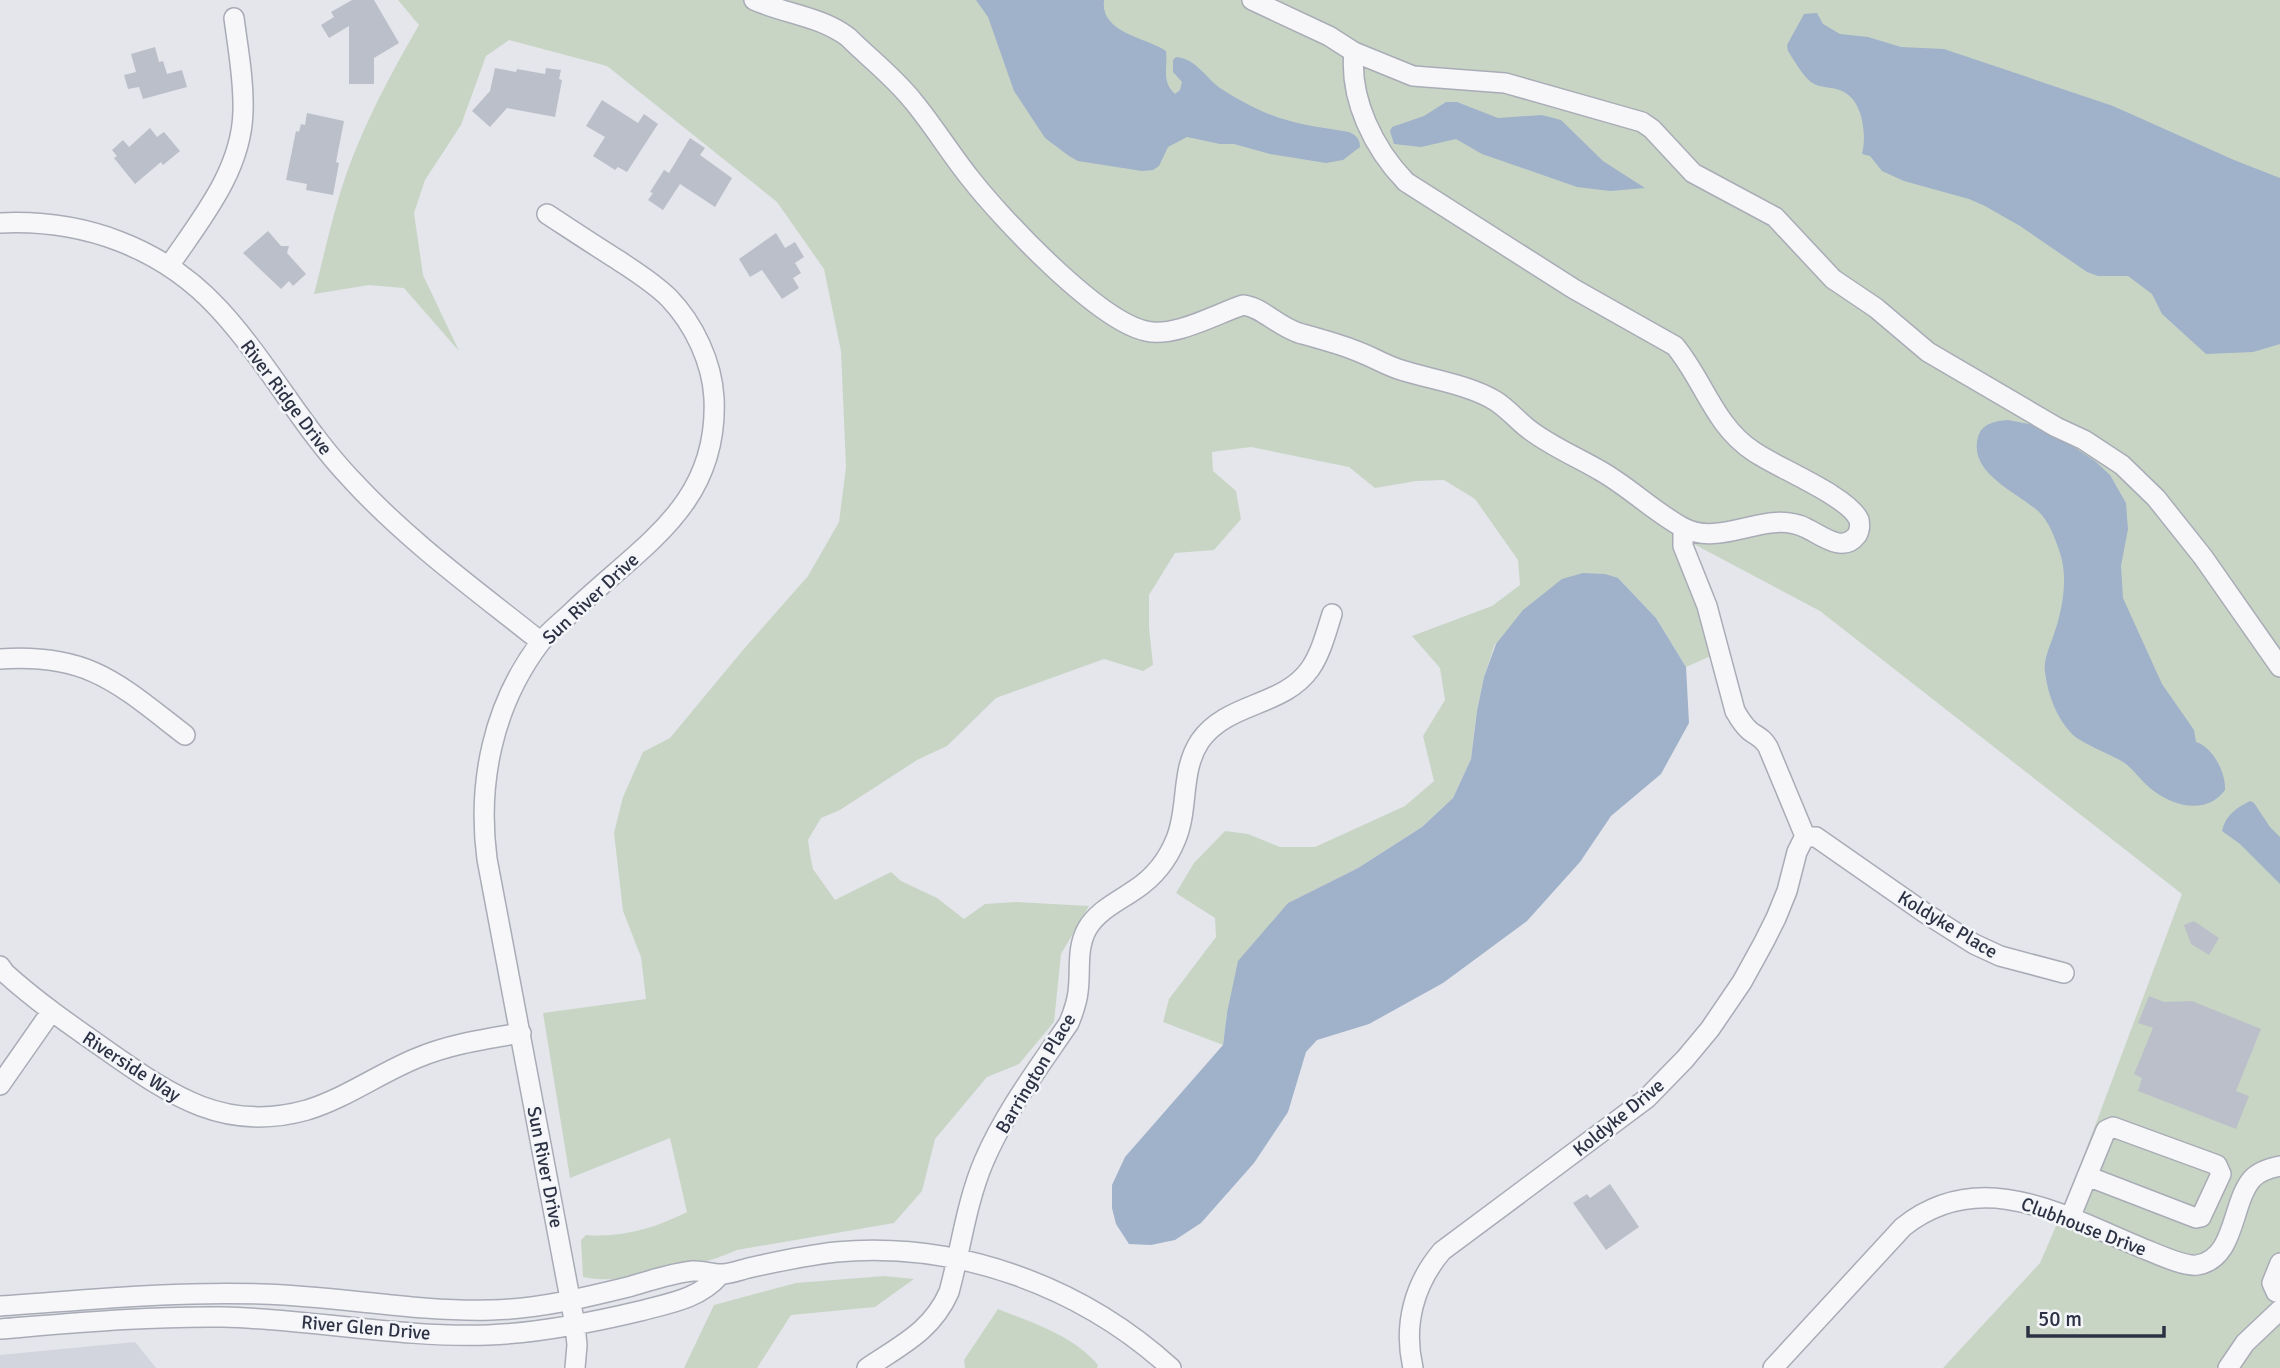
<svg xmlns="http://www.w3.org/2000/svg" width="2280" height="1368" font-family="Signika,sans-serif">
<rect width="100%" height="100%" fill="#e4e6eb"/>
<path fill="#d2d5dd" d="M135,1342L156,1368H0V1355Z"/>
<path fill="#c8d5c5" d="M398,0H2280V1368H1943L2040,1263L2066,1203L2182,894L1820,611L1673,533L1713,655L1686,667L1656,618L1618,578L1495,644L1484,677L1477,711L1471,759L1453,798L1422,827L1358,868L1288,903L1227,1013L1223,1045L1163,1022L1169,999L1216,937L1215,918L1176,893L1194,863L1225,831L1248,834L1280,847H1315L1405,806L1434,781L1423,736L1445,700L1440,668L1412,636L1492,606L1520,585L1518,560L1475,499L1444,480L1416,481L1375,488L1349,467L1251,447L1212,452L1213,471L1236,491L1241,519L1214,550L1175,553L1149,595V628L1153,665L1143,671L1104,659L996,698L947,746L917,760L840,810L821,818L808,840L810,854L813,869L835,900L891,872L901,881L937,898L964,919L985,904L1016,902L1089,906L1061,954L1054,1022L1019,1064L987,1077L935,1139L922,1191L894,1223L737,1250C698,1267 624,1286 583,1277L581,1240L586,1235C621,1238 656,1228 687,1212L670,1138L570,1178L543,1013L646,999L641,957L623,911L614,833L623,797L643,752L670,738L743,650L808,576L839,522L846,467L841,351L824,269L777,202L607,66L509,40L486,56L461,125L425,180L414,213L423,275L459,351L404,288L369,285L314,294C327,244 337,192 358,144C375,103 397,63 419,25Z
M884,1276L914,1279L875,1307L791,1315L757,1368H684L714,1305L796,1283Z
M998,1309C1033,1323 1074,1336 1098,1365L1097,1368H965L964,1360Z"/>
<path fill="#a0b1ca" d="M976,0H1104C1100,33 1145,37 1166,51C1168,68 1161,81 1175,94L1180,90L1182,82L1173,72V60L1176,57C1195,58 1206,78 1220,88C1230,95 1242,101 1253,107C1287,124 1313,126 1349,132C1356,135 1360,139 1360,147L1343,160L1326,163L1270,154L1234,144H1220L1187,137L1168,147L1159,166L1153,170L1142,171L1078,161L1069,156L1045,138L1014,91L988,17Z
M1817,13L1823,24L1840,34L1868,37L1901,47L1944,49L2113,106L2234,160L2280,178V344L2253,352L2206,354L2162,314L2152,294L2128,276H2098L2087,272L2020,226L1985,206L1969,199L1904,181L1882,171L1870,156L1862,154C1867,135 1863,100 1842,91C1831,86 1821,89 1811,82C1802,75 1794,60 1788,51L1787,45L1804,14Z
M1446,102H1457L1498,118L1542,115L1561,120L1603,161L1645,188L1610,191L1577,187L1482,154L1456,139L1421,147L1394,144L1390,131L1392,127L1424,116Z
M2008,420L2034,425L2054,434L2095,461L2110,475L2126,503L2127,517L2128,529L2121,566L2123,598L2162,684L2194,730L2196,742C2213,747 2226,773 2225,790C2206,816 2171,806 2150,788C2140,780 2134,769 2123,762C2112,755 2079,742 2072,734C2056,717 2048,695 2045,672C2043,659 2051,644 2055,631C2063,607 2068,577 2060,553C2055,538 2049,521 2038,511C2017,492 1968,473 1978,437C1982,423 1996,421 2008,420Z
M1583,573L1605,574L1618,578L1656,618L1686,667L1689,723L1661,774L1611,816L1580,862L1527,921L1443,983L1369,1024L1317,1040L1306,1052L1288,1112L1254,1163L1201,1223L1175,1240L1151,1245L1129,1244L1116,1224L1112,1208V1185L1125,1157L1223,1045L1227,1013L1238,961L1288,903L1358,868L1422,827L1453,798L1471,759L1477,711L1484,677L1496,644L1523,610L1562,579Z
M2250,801L2254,803L2270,827L2280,837V884L2240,844L2222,831C2225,816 2236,808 2250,801Z"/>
<path fill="#bbbfc9" d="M352,0H374L399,43L374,58V84H349V26L329,38L321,25L334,17L331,12Z
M155,47L159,62L163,61L167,74L182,70L187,87L143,99L139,87L128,89L124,75L136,72L131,54Z
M495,68L516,72L517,69L545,74L546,68L561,70L559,79L562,80L555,117L507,108L490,127L472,111L490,91Z
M602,100L638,123L644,114L658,124L627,172L618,167L615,170L593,156L605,137L586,126Z
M307,113L344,121L336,162L339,163L333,195L306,190L307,184L286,180L296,131L299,132L301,124L305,125Z
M150,128L157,137L164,132L180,151L163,165L161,162L135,184L114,158L117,156L112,150L123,140L129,147Z
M690,138L705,148L700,155L732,178L715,207L680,184L663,210L648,200L653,193L650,192L664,170L669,173Z
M268,231L281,246H289L287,253L306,274L293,286L289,281L281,289L243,253Z
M776,233L785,248L795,242L804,257L795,263L801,273L793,278L799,288L782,299L762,270L750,277L739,259Z
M2194,921L2219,938L2209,955L2191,944L2184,925Z
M2149,996L2164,1002L2192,1001L2261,1029L2236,1091L2249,1096L2236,1129L2138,1091L2142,1078L2134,1074L2153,1028L2138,1023Z
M1610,1184L1639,1227L1606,1250L1573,1203L1587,1194L1590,1198Z"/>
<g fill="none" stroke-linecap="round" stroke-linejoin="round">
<defs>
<path id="minor" d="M754,0C785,14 820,16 848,37C869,58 894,77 913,101C933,125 950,153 970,178C1001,218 1098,321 1146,331C1174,338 1216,314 1243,305C1262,307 1277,326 1299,333C1317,338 1336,343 1354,350C1369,355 1383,364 1398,369C1428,379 1467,384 1494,400C1506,407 1515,418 1526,427C1548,445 1575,456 1599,470C1628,486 1653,511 1682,527C1722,549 1766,508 1806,528C1821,535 1843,554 1857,535C1860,530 1860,525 1859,520C1849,496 1775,467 1753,451C1714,425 1704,381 1675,346L1574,289L1406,182C1374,149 1349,99 1354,52
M1252,0L1329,36L1354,52L1413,76L1505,83L1642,122L1652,129L1693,173L1775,217L1833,279L1876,308L1928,352L2056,427L2084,440L2122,465L2156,498L2203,557L2280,667
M547,214C570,229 594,245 618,260C636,272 654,283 669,298C694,324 712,362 714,398C719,505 642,545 574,610C563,621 549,631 540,643C493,705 477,783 487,859L575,1325L577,1345L575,1368
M0,223C83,219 162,247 219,309C268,362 302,428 352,480C408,541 476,590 541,642
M169,266C201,219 242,170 243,111C244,80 238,49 234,18
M1683,528V546L1707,606L1735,711C1739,718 1744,726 1750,731C1758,737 1763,738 1768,747L1805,836
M0,659C89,653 119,684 185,735
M0,966L5,973C36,1001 69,1024 102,1047C168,1093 222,1134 307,1110C346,1098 380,1073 417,1058C450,1044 486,1039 521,1033
M0,1085L51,1012
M2070,1218L2106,1130L2113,1127L2217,1165L2221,1174L2201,1217L2196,1218L2087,1176
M2280,1263L2272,1283L2276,1292L2280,1293
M0,1306C87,1300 173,1291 261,1294C338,1296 414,1312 491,1310C538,1309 583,1298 628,1287C649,1281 672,1273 693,1271C703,1270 713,1275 723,1274C733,1273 743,1269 753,1267C780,1261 808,1255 836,1252C958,1241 1081,1286 1171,1368
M0,1329C74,1323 148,1316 223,1317C310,1319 401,1338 488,1335C539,1333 590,1323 640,1311C670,1303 699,1299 720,1275
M867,1368C901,1345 932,1331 949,1292C961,1249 966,1203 984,1161C1005,1112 1039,1067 1069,1023C1073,1013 1077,1003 1078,992C1081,971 1076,949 1087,929C1098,910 1119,901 1136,889C1154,877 1168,859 1176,839C1189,808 1180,771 1200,741C1227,702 1283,707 1310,669C1321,653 1326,633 1332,614
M1413,1368C1403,1325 1414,1284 1442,1251L1646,1099L1685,1059L1710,1029L1742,982L1764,942L1776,918L1787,891L1797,852L1805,836L1816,837L1925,913L1974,944L2000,956L2064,973
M1773,1368L1903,1227C1981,1165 2064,1216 2142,1248C2155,1253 2184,1267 2197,1265C2236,1259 2231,1203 2252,1179C2259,1171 2270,1168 2280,1166
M2228,1368L2245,1343L2280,1310"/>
</defs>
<use href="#minor" stroke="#a9acb6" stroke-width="22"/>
<use href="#minor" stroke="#f7f7fa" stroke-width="19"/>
</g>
<g text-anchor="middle" stroke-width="5" stroke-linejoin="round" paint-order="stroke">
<g font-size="19" fill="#2c3244" stroke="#f4f5f9">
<text transform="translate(287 397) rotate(53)" y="7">River Ridge Drive</text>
<text transform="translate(590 598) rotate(-43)" y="7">Sun River Drive</text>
<text transform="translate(1948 924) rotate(31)" y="7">Koldyke Place</text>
<text transform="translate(132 1066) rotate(33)" y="7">Riverside Way</text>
<text transform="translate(1035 1073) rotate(-59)" y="7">Barrington Place</text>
<text transform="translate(1618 1117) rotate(-39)" y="7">Koldyke Drive</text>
<text transform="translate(546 1167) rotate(79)" y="7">Sun River Drive</text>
<text transform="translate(2084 1226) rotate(21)" y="7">Clubhouse Drive</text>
<text transform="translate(366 1327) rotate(5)" y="7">River Glen Drive</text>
</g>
</g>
<path d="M2028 1326v10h136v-10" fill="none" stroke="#2c3244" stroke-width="3.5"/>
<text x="2038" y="1326" font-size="21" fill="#2c3244" stroke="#f4f5f9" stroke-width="5" paint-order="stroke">50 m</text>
</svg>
